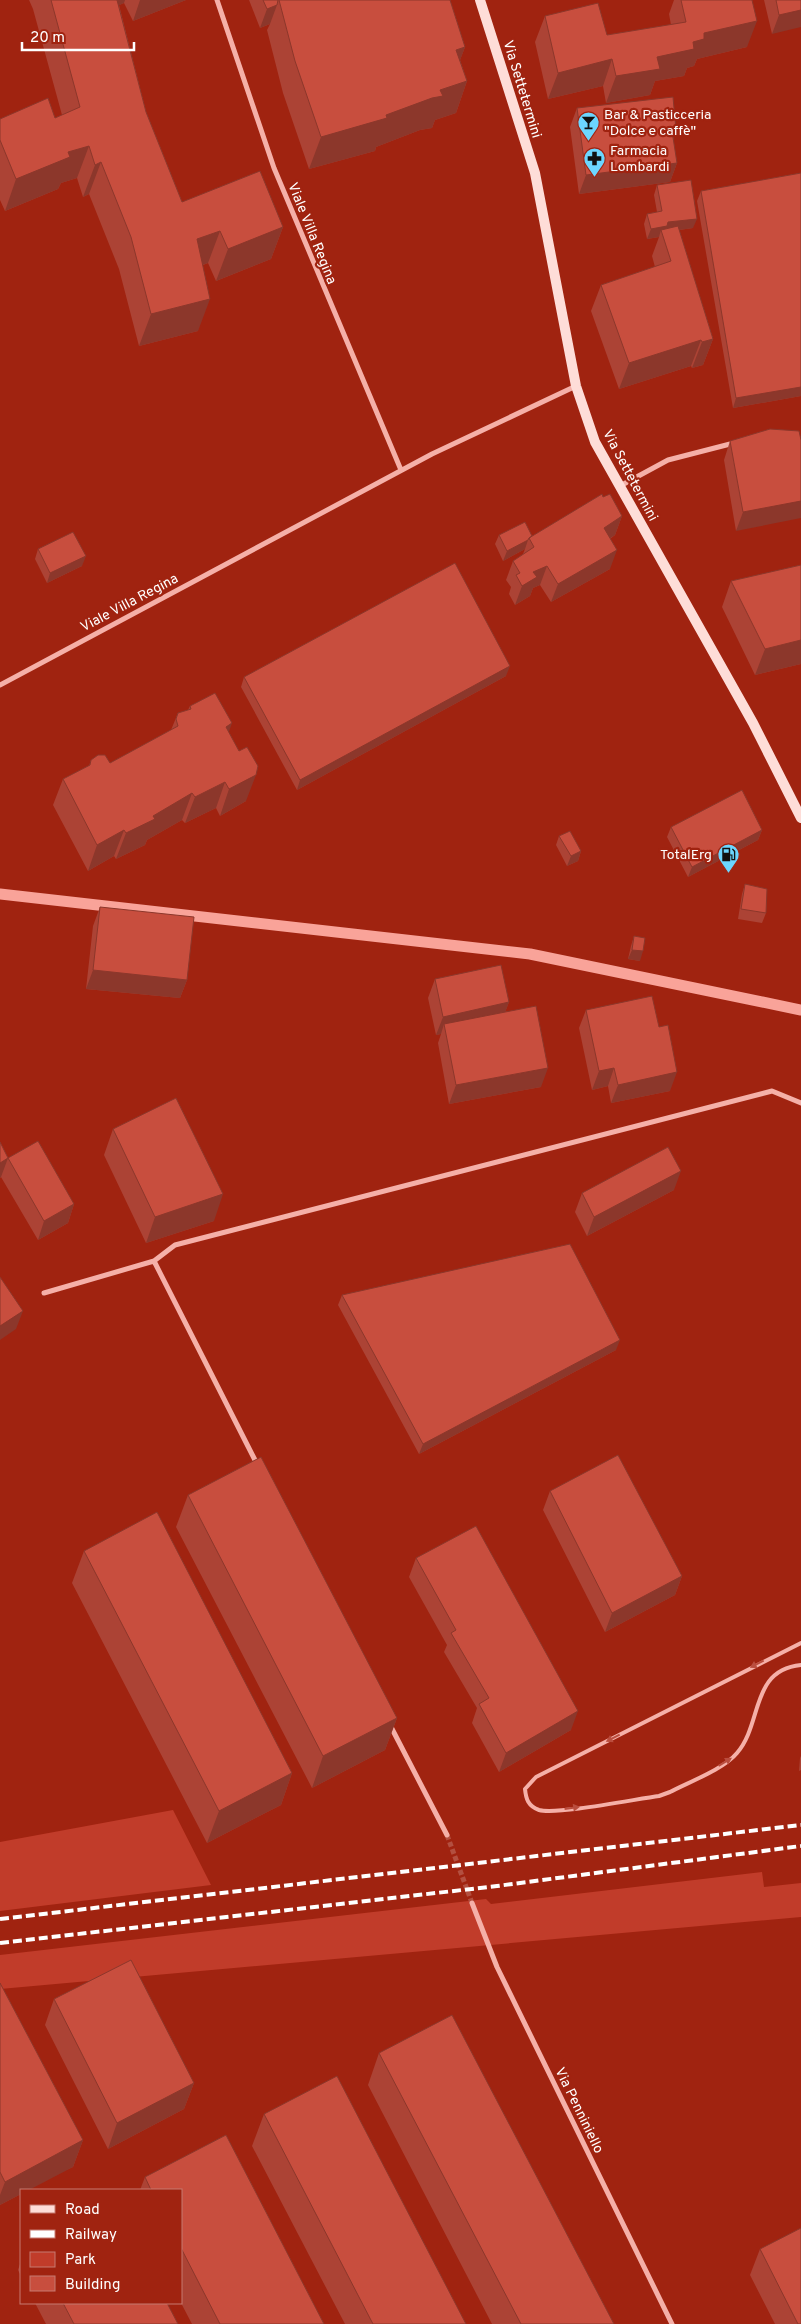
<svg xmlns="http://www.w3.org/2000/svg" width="801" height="2324" font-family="Overpass,sans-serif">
<rect width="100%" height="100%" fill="#a02310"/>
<path fill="#c13c2a" d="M173,1810L211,1885L0,1911V1842Z
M762,1872L764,1887L801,1883V1917L0,1989V1955L486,1899L491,1904Z"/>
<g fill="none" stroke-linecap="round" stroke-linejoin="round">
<path stroke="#f9a399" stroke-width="11" d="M0,894L530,954L801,1010"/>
<path stroke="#b34f40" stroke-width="5" stroke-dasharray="5 2.5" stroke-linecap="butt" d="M447,1835L472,1903"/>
<path stroke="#f5b0a8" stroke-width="4" d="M801,1643L536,1777L525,1789C526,1799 528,1806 539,1810C557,1815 636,1799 659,1796L670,1792C689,1782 724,1769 737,1753C763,1723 750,1670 801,1665"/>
<path stroke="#f5b0a8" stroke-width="5" d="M217,0L274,168L401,470
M620,486L668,460L734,443
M0,685L432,454L576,386
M154,1261L258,1466
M44,1293L154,1261L175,1245L772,1091L801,1103
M389,1723L447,1835
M472,1903L497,1967L672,2324"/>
<path stroke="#feddd8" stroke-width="10" d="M480,0L535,173L576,386L595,442L753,723L801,818"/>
<path stroke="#fff" stroke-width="4" stroke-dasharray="9 4" stroke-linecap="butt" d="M0,1919L801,1825
M0,1943L497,1886L801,1846"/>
</g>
<path fill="#ac4335" d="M29,0H186L133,21L124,3L119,5L146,112L182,202L283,227L271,259L216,281L208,263L203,265L198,331L139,346L119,269L89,194L83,197L77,178L61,183L58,189L5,211L0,200V119L55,118L62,115L33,9Z
M249,0H450L465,47L460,60L467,81L456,113L435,120L432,128L420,130L376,147L375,151L309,169L283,93L267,30L270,24L260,28Z
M674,0H752L747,47L697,59L694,66L687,68L684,76L655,81L650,95L606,103L603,86L548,99L535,42L545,16L607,35L671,25L669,14Z
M764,0H801L772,34Z
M577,108L676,130L673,139L677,163L670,182L579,194L570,127Z
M801,173V396L733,408L697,201L701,191Z
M657,185L693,228L679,230L713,339L703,365L692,368L691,366L619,389L591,311L601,285L655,267L652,256L659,237L647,239L644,224L647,214L657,212L654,195Z
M801,440L736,531L724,460L730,441Z
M603,497L622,516L615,535L610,539V569L551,602L540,585L533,588L530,596L515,605L509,594L511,587L506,580L513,561L523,554L525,549L503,561L495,544L499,535L532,536Z
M38,549L82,566L47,583L35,559Z
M801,565V664L755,675L722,607L731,581Z
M506,676L297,790L241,687L244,677Z
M190,706L229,733L246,801L220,816L216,808L185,823L182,820L147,840L145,845L116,859L114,856L88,871L53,805L63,779L89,766L91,760L110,763L171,730L178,713L188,710Z
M671,827L762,830L758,840L688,877L667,837Z
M559,836L581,851L578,861L567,866L556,845Z
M745,884L766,913L762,923L738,919L742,894Z
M100,907L187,980L180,998L86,989L93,926Z
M634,936L640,961L628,959L631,946Z
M435,979L509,1002L505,1012L541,1087L449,1104L438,1043L441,1034L436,1035L428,998Z
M586,1010L670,1091L611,1103L608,1086L592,1090L579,1028Z
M113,1129L214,1221L146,1243L104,1155Z
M0,1142L8,1158L74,1204L68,1223L38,1240L1,1177L0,1178Z
M674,1190L587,1236L575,1212L582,1193Z
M342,1295L616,1350L419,1454L338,1305Z
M550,1491L682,1576L675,1595L605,1632L543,1510Z
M188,1495L397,1718L385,1750L312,1788L176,1527Z
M84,1551L292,1773L281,1805L207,1843L72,1583Z
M416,1558L571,1730L499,1772L472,1723L477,1708L444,1652L447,1645L409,1577Z
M801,1756V1770L799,1771L800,1758Z
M0,1983L83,2140L73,2167L21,2190V2194L0,2205Z
M54,1999L194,2083L184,2109L108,2149L45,2025Z
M379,2053L614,2324H492L368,2085Z
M264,2114L466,2324H345L252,2146Z
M226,2135L324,2324H192L181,2303V2190H140L145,2177Z
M760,2249L801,2324H775L750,2275Z
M21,2261V2276L18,2270Z
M35,2303H167L178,2324H46Z"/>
<path fill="#8c372b" d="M106,0H125L124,3L101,14Z
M140,0H186L133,21Z
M277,5L270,24L260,28L267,9Z
M801,10V27L772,34L779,15Z
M757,21L747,47L697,59L694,66L687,68L684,76L655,81L650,95L606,103L616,76L657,57L693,42L704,33Z
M465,47L453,79L456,50Z
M612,59L603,86L548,99L558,73Z
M467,81L456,113L435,120L432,128L420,130L376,147L375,151L309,169L321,137L386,115L440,90Z
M676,130L670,149L672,131Z
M89,146L77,178L61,183L58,189L5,211L16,179L68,152Z
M101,162L89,194L83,197L95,165Z
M677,163L670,182L579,194L586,175Z
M697,219L693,228L665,232L661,230L659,237L647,239L651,229L668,222Z
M283,227L271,259L216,281L228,249Z
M220,231L208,263L185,271L197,239Z
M210,299L198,331L139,346L151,314Z
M713,339L703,365L692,368L702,342Z
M701,340L691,366L619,389L629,363Z
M801,387V396L733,408L736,398Z
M801,501V518L736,531L743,512Z
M622,516L615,535L597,547L604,528Z
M528,540L525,549L503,561L507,551Z
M617,550L610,569L551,602L558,584Z
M86,556L82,566L47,583L50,573Z
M547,566L540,585L533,588L530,596L515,605L522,586L533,572Z
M801,640V664L755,675L765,649Z
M510,666L506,676L297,790L300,780Z
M232,723L223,749L226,727Z
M256,775L246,801L220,816L229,789Z
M225,782L216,808L185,823L195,797Z
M192,793L182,820L147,840L145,845L116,859L126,833L153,816Z
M124,830L114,856L88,871L97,845Z
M762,830L758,840L688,877L692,867Z
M581,851L578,861L567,866L571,856Z
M632,950L643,951L640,961L628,959Z
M93,970L187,980L180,998L86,989Z
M509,1002L502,1021L444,1024L441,1034L436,1035L443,1017Z
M548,1068L541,1087L449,1104L456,1085Z
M614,1068L608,1086L592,1090L599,1071Z
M677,1072L670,1091L611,1103L618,1085Z
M8,1158L1,1177L0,1178V1163Z
M681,1171L674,1190L587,1236L594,1217Z
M223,1194L214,1221L146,1243L155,1217Z
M74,1204L68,1223L38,1240L44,1221Z
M23,1311L16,1329L0,1340V1326Z
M620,1340L616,1350L419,1454L423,1444Z
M682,1576L675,1595L605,1632L612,1613Z
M578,1711L571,1730L499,1772L506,1753Z
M397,1718L385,1750L312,1788L323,1756Z
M292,1773L281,1805L207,1843L219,1811Z
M194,2083L184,2109L108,2149L117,2123Z
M83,2140L73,2167L29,2190H21V2194L0,2205V2195L5,2182Z"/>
<path fill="#c84e3e" stroke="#8c372b" d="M51,0H117L146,112L182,202L260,171L283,227L228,249L220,231L197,239L210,299L151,314L131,237L101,162L95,165L89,146L68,152L70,157L16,179L0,140V119L48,98L55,118L80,107Z
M263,0H278L277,5L267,9Z
M279,0H450L465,47L456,50L467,81L440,90L443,96L432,98L386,115L387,118L321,137L295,61Z
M681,0H752L757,21L704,33V39L693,42L694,49L657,57L660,69L616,76L612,59L558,73L545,16L598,3L607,35L686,22Z
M776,0H801V10L779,15Z
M673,97L676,130L672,131L677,163L586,175L577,108Z
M801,173V387L736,398L701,191Z
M691,180L697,219L668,222L667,226L651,229L647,214L662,211L657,185Z
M678,226L713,339L702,342L701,340L629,363L601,285L671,261L661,230Z
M770,429L799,431L801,440V501L743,512L730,441Z
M602,494L603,497L610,494L622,516L604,528L617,550L558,584L547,566L533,572L537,577L522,586L516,575L520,573L513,561L534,547L529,538Z
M525,522L532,536L529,538L528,540L507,551L499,535Z
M73,532L86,556L50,573L38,549Z
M455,563L510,666L300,780L244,677Z
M801,565V640L765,649L731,581Z
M215,693L232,723L226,727L239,751L247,747L258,766L256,775L229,789L225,782L195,797L192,793L153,816L155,819L126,833L124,830L97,845L63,779L90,765L91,760L98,755H105L110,763L178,726L176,719L178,713L191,709L190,706Z
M742,790L762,830L692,867L671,827Z
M570,831L581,851L571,856L559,836Z
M745,884L767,889L766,913L741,909Z
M100,907L194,917L187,980L93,970Z
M634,936L645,938L643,951L632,950Z
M501,965L509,1002L443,1017L435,979Z
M652,996L659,1027L668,1025L677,1072L618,1085L614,1068L599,1071L586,1010Z
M536,1006L548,1068L456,1085L444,1024Z
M176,1098L223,1194L155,1217L113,1129Z
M38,1141L74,1204L44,1221L8,1158Z
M0,1142L8,1158L0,1163Z
M668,1147L681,1171L594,1217L582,1193Z
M570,1244L620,1340L423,1444L342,1295Z
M0,1277L23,1311L0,1326Z
M618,1455L682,1576L612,1613L550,1491Z
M261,1457L397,1718L323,1756L188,1495Z
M157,1512L292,1773L219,1811L84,1551Z
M476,1526L578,1711L506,1753L479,1704L489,1698L451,1633L456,1630L416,1558Z
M131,1960L194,2083L117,2123L54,1999Z
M0,1983L83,2140L5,2182L0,2172Z
M452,2015L614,2324H521L379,2053Z
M337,2076L466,2324H373L264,2114Z
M226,2135L324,2324H220L181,2248V2190H151L145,2177Z
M801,2228V2324H798L760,2249Z
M63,2303H167L178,2324H74Z"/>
<defs><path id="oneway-solid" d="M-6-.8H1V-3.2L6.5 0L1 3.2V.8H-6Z" transform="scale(1.25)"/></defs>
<g fill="#ba4d3e">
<use href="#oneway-solid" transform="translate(757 1664) rotate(153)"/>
<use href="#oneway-solid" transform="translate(613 1738) rotate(153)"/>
<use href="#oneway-solid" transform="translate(725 1762) rotate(-31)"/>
<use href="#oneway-solid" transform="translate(572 1808) rotate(-8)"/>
</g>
<defs>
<symbol id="bar-pin" viewBox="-11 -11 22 30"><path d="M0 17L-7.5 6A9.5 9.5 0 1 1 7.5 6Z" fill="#6cd6ff" stroke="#a02310"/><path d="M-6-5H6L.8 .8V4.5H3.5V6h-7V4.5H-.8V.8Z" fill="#111"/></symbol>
<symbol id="pharmacy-pin" viewBox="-11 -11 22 30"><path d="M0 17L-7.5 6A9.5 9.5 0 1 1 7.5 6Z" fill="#6cd6ff" stroke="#a02310"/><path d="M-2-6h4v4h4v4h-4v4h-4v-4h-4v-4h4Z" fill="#111"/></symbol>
<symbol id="fuel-pin" viewBox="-11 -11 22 30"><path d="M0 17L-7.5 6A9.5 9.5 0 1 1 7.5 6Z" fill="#6cd6ff" stroke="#a02310"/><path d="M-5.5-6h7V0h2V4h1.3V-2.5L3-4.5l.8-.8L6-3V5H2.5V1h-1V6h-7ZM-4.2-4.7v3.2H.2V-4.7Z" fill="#111"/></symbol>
</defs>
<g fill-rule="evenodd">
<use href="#bar-pin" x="576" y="110" width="25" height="34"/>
<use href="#pharmacy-pin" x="582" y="146" width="25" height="34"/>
<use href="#fuel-pin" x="716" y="842" width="25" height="34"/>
</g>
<g text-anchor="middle" stroke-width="4.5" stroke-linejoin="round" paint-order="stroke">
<g font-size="14" fill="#fff" stroke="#a02310">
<text transform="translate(523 89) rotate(73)" y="5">Via Settetermini</text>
<text transform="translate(313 233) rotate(68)" y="5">Viale Villa Regina</text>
<text transform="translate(631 475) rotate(62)" y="5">Via Settetermini</text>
<text transform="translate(129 602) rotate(-28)" y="5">Viale Villa Regina</text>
<text transform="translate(580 2110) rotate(64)" y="5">Via Penniniello</text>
</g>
<g font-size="14" fill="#fff" stroke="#a02310" text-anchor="start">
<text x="604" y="119">Bar &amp; Pasticceria<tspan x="604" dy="16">"Dolce e caffè"</tspan></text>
<text x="610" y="155">Farmacia<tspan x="610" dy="16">Lombardi</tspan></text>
<text x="712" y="859" text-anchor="end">TotalErg</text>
</g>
</g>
<rect x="20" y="2189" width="162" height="115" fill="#a02310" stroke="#c67b70"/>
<rect x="30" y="2205" width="25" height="8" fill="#feddd8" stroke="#c67b70"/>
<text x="65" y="2214" font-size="15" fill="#ffffff">Road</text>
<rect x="30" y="2230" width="25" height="8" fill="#ffffff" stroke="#c67b70"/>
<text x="65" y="2239" font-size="15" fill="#ffffff">Railway</text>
<rect x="30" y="2252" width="25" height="15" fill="#c13c2a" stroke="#c67b70"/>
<text x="65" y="2264" font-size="15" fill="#ffffff">Park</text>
<rect x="30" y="2276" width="25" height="15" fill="#c84e3e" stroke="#c67b70"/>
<text x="65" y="2289" font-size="15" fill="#ffffff">Building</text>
<path d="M22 42v8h112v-8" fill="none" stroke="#ffffff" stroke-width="2.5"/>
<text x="30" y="42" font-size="15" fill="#ffffff" stroke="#a02310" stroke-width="4" paint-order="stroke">20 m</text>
</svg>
